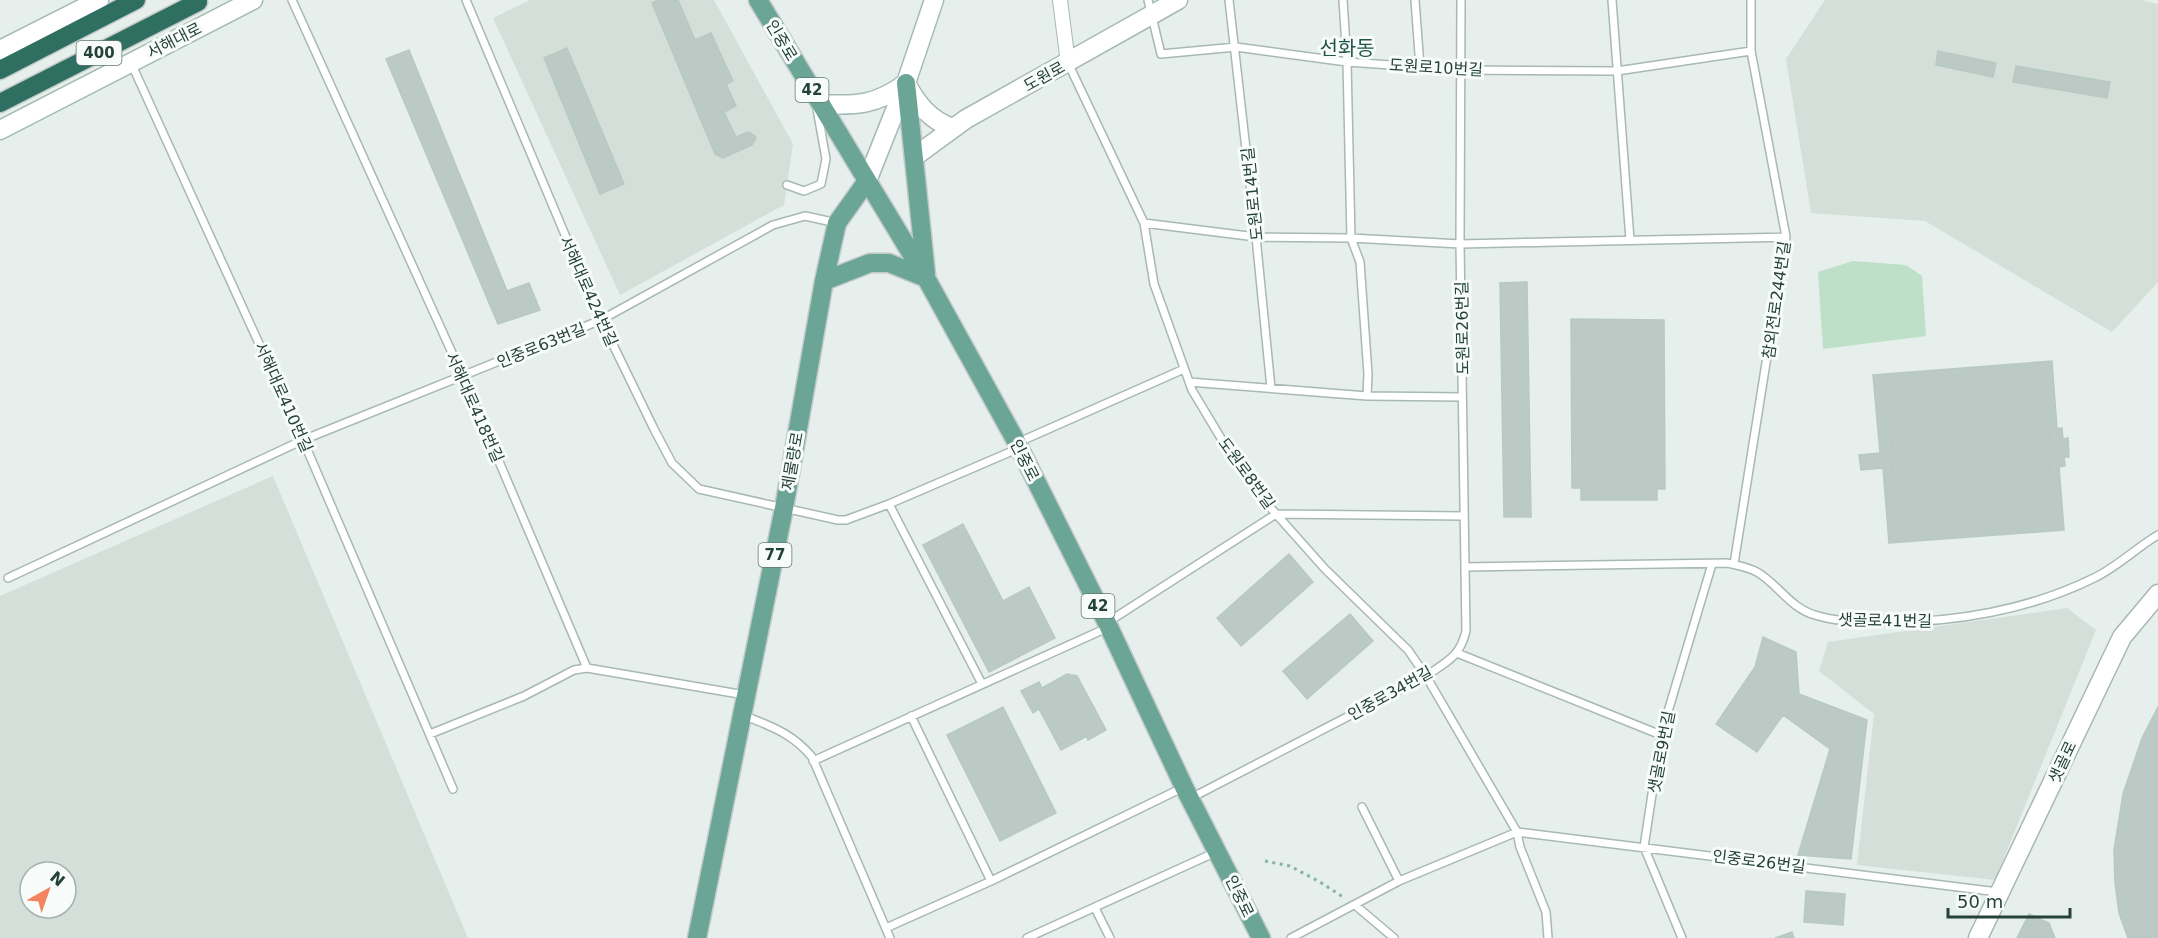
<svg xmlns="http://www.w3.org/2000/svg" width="2158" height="938" font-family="'DejaVu Sans','Noto Sans KR',sans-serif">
<rect width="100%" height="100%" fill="#e6efeb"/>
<path fill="#d4dfda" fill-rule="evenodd" d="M530,0H714L793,144L784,205L620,295L493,18Z
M1825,0H2141L2158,4V282L2112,332L1925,221L1811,213L1786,59Z
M273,476L468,938H0V596ZM30,872H66V908H30Z
M2067,608L2096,630L1995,880L1857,865L1874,714L1819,671L1828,642Z"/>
<path fill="#bfe0c8" d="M1853,261L1906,265L1922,276L1926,336L1823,349L1818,272Z"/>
<path fill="#bbcac4" stroke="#b8c9c2" stroke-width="1.5" d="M659,0H678L695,40L711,33L733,81L726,84L736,106L724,112L736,137L748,132L755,136L756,138L752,145L723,158L715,154L652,3Z
M567,48L624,184L600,194L544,58Z
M409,50L507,291L529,283L540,310L498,324L386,59Z
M1938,51L1996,63L1993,77L1936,65Z
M2016,66L2110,82L2107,98L2013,82Z
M1527,282L1531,517H1504L1500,283Z
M1571,319L1664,320L1665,489H1657V500H1581V488H1572Z
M2052,361L2057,429L2062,428L2063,439L2068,438L2069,457H2064L2065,466L2059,467L2064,530L1889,543L1883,468L1861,470L1859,455L1880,453L1873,375Z
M1891 454a80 80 0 1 1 160 0a80 80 0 1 1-160 0Z
M963,524L1003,601L1029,587L1055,638L989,672L923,545Z
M1289,554L1313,582L1241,646L1217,618Z
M1350,614L1373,641L1307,699L1283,671Z
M1763,637L1796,652L1799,694L1867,720L1851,859L1798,855L1830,749L1783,715L1757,752L1716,724L1755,667Z
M1067,674L1077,676L1106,730L1088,740L1087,736L1061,750L1039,709L1033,713L1021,691L1039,682L1042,688Z
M1003,707L1056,813L1000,841L947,735Z
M2158,707V938H2128L2119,913L2115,883L2114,850L2123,794L2142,738Z
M2158,860V913L2157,867Z
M1806,891L1845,894L1843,925L1804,922Z
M2029,914L2049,923L2055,938H2017Z
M1792,932L1794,938H1775Z"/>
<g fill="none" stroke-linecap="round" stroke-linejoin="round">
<defs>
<path id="service" d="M292,0L463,377L587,668L745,695
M466,0L601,320L654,429L672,463L699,489L838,520H846L889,504L1017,449
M1148,0L1161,54L1236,47L1347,62L1420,67L1462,70L1617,71L1751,51
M1229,0L1256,237L1271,388
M1343,0L1347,62L1351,238L1360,262L1368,374L1367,396
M1415,0L1420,67
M1612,0L1630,240
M1068,63L1144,223L1154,284L1192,390L1225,445L1269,506L1325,569L1408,650L1426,676L1517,832L1520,847L1546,912L1548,938
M132,65L303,440L453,789
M787,185L804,191L821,184L826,159L817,109
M1144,223L1256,237L1351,238L1460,244L1786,237
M1189,382L1367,396L1462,397
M1019,442L1184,369
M889,504L982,684
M1734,564L1786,237L1751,51V0
M1465,567L1727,563C1737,565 1748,567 1757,572C1778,584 1790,608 1815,615C1837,622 1860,622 1882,622C1954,623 2029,610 2094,578C2117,567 2136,548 2158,535
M8,578L303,440L601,320L773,225L805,216L837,223
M1108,622L1276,514L1464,516
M1457,653L1661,735
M743,715C772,727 792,733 812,757L890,938
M911,716L991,881
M430,734L524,696L574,670L587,668
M813,761L1109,627
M1191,798L1426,676C1446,662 1460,657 1466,631L1460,244L1461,0
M1362,807L1399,881
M1355,905L1394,938
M1095,908L1110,938
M886,928L991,881L1182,788
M1027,938L1216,852
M1291,938L1399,881L1517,832L1998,892
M1682,938L1644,847L1661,735L1712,564"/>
<path id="minor" d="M1060,0L1068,63"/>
<path id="tertiary" d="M906,83C917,104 929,119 952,128
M914,157L966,119L1178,0
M1978,938L2122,637L2158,594"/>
<path id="secondary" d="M0,50L99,0
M821,104C856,106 877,105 906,83
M0,130L253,0
M867,181L906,83L934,0"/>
<path id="primary" d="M758,0L926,278L1017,443L1107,623L1184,787L1261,938
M906,83L926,274
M824,281L870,263H889L926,278
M697,938L784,508L824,281L837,223L867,181"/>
<path id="motorway" d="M0,70L136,0
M0,103L198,2"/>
</defs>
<use href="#service" stroke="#a8b8b2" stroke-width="10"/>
<use href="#minor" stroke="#a8b8b2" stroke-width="16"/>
<use href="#tertiary" stroke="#a8b8b2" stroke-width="21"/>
<use href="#secondary" stroke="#a4bbb3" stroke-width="21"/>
<use href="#primary" stroke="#c2cac8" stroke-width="21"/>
<use href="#motorway" stroke="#c2cac8" stroke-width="21"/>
<path stroke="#86b3a5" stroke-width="3" stroke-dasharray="3 4.5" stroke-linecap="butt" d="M1265,861L1290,866L1320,882L1343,897"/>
<use href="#service" stroke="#fff" stroke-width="7"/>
<use href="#minor" stroke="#fff" stroke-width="14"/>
<use href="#tertiary" stroke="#fff" stroke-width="18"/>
<use href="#secondary" stroke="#fff" stroke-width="18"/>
<use href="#primary" stroke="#6aa596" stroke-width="18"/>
<use href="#motorway" stroke="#2f6f62" stroke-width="18"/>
</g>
<g text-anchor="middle" stroke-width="6" stroke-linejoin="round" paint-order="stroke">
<g fill="#f7fbf9" stroke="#637a73" stroke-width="1.5">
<rect x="76.5" y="41" width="45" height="24" rx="4.5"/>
<rect x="795.5" y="78" width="33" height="24" rx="4.5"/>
<rect x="758.5" y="543" width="33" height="24" rx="4.5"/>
<rect x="1081.5" y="594" width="33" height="24" rx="4.5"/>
</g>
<g font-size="15" font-weight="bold" fill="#24423a">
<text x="99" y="58">400</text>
<text x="812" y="95">42</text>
<text x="775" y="560">77</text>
<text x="1098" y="611">42</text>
</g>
<g font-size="16" fill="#24423a" stroke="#f7fbf9">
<text transform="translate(174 40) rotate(-27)" y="6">서해대로</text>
<text transform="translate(782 40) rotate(59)" y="6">인중로</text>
<text transform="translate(1436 67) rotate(3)" y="6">도원로10번길</text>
<text transform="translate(1044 76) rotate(-29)" y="6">도원로</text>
<text transform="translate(1252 194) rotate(-96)" y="6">도원로14번길</text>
<text transform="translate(589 291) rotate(66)" y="6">서해대로424번길</text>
<text transform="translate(1776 300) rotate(-82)" y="6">참외전로244번길</text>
<text transform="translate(1462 328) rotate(-91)" y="6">도원로26번길</text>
<text transform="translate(541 345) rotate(-22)" y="6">인중로63번길</text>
<text transform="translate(284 397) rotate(66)" y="6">서해대로410번길</text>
<text transform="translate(475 407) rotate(66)" y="6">서해대로418번길</text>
<text transform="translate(1025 460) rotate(63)" y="6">인중로</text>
<text transform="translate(792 461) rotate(-80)" y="6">제물량로</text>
<text transform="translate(1247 473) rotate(54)" y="6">도원로8번길</text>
<text transform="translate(1885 620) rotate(1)" y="6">샛골로41번길</text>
<text transform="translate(1390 693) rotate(-29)" y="6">인중로34번길</text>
<text transform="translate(1661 752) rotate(-79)" y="6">샛골로9번길</text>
<text transform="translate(2062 762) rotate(-65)" y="6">샛골로</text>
<text transform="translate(1759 861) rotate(7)" y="6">인중로26번길</text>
<text transform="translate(1240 896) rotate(64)" y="6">인중로</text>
</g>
<g font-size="20" fill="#1f5548" stroke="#f7fbf9">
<text x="1347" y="55">선화동</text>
</g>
</g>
<g transform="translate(48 890) rotate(40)"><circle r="28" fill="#f7fbf9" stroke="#a3b1ad" stroke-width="1.5"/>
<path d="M0-4.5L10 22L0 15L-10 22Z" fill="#f4845f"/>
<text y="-9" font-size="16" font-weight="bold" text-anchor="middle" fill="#24423a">N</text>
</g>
<path d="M1948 908v9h122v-9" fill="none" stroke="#24423a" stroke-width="3"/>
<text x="1957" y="908" font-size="18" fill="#24423a" stroke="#f7fbf9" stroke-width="4.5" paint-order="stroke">50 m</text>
</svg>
